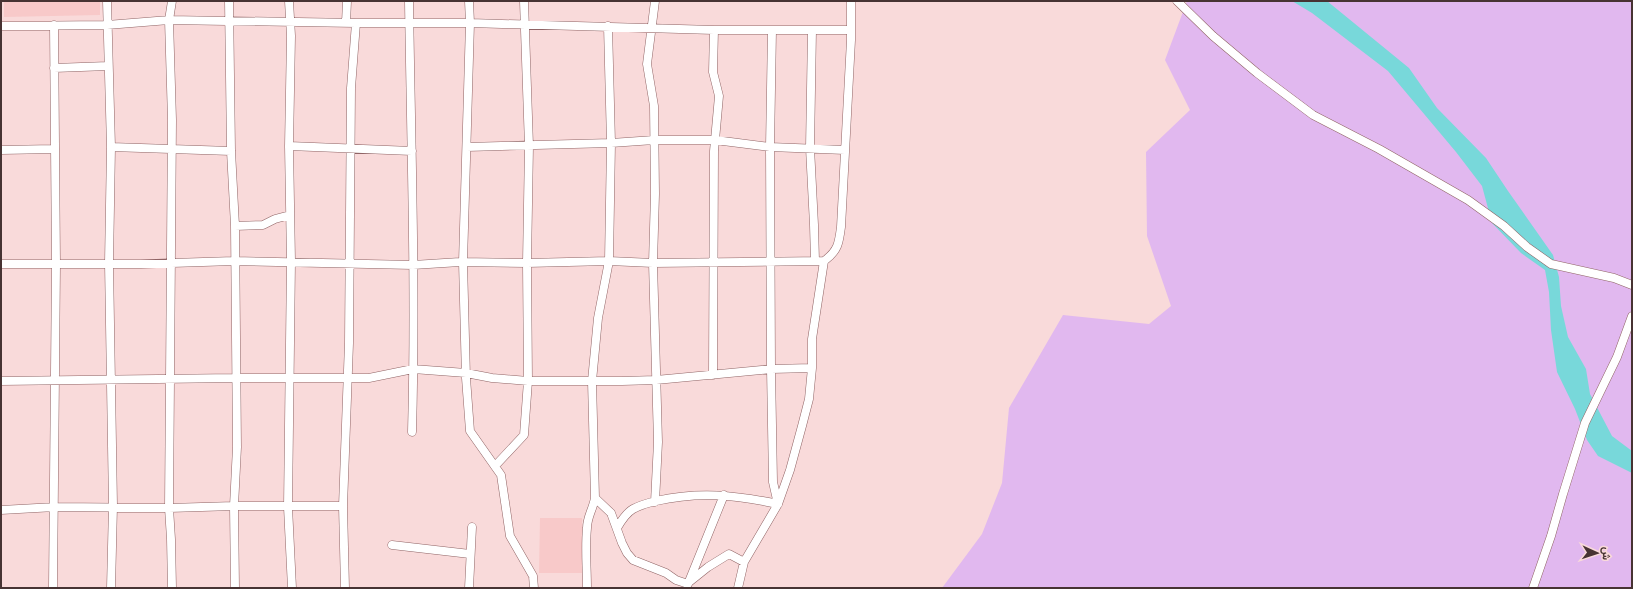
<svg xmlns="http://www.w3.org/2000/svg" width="1633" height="589" font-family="'Noto Sans',Vazirmatn,sans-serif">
<rect width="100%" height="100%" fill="#f9dada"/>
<path fill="#f8c9c9" d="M4,1H100V15L4,17Z
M540,518H582V573H539Z"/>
<path fill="#e1b8ef" d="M1187,1H1632V588H942L982,534L1002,483L1009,408L1063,315L1149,324L1171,306L1147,236L1146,152L1190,110L1165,60Z"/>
<path fill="#78d8da" d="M1292,1H1327L1409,68L1437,108L1486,158L1508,191L1553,255L1559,277L1561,306L1568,337L1586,369L1590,394L1612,436L1632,451V473L1598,456L1587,440L1575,409L1557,372L1551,330L1549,292L1545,270L1521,253L1492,223L1482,186L1456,152L1388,71L1312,13Z"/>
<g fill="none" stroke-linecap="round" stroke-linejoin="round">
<defs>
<path id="minor" d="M107,1L111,147L109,263L113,506L111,588
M229,1L231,151L235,226L237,447L234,506L235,588
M289,1L291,36L289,146L291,261L288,507L292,588
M409,1C411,145 416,288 412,432
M469,1L470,23L463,262L466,378L470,431L501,475L510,536L533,576L534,588
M655,1L647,64L654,106L655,194L653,263L658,442L655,502
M1177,1L1213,36L1257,73L1313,115L1379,149L1468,200L1504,226L1527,247L1551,264L1614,278L1632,285
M346,23L347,1
M1,26L107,25L169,20L356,23H470L714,30H851
M608,26L611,143L609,261L598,318L592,381L595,498L611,513L622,543L627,553L633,560L666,573L676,580L688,584
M772,30L770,147L771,369L773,482L778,504
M812,30L810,148L814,225L815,261
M54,68L108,66
M289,146L412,151
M111,147L231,151
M467,147L611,143L654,140H715L770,147L845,150
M1,150L54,149
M235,226L263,225L275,219L290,215
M1,264H141L234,261L413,265L460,262L527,263L609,261L653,263L824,261C838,251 839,243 841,227L851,40V1
M713,375L714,151L719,96L713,72L714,30
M1,381L235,378H369L413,369L466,373L492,378L528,381H622L656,380L771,369L812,368
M495,466L524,435L528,381L527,263L529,146L524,1
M1,510L55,507L169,508L234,506H343
M617,528C621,521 626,513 633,509C640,505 648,503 656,501C699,491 735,495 778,504
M392,545L470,554
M688,583L708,567L729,554L744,562
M688,584L724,495
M53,588L56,264L54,25
M172,588L171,539L169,508L172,120L169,20L172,1
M345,588L343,506L349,343L351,88L356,23
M469,588L472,527
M587,588C587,568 585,548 587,528C587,517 593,509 595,498
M738,588L744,562L778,504L790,470L802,426L809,399L812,368V339L824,261
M1533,588L1551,536L1563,494L1585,423L1617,357L1632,316"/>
</defs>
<use href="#minor" stroke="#906465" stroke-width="9"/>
<use href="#minor" stroke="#fff" stroke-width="8"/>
</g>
<rect width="1633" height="589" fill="none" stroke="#473333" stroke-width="4"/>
<g transform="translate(1597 553) rotate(93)" stroke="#f9dada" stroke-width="3" paint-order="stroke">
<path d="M0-3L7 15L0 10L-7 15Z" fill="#473333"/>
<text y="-6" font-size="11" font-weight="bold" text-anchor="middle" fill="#473333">ش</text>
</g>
</svg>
